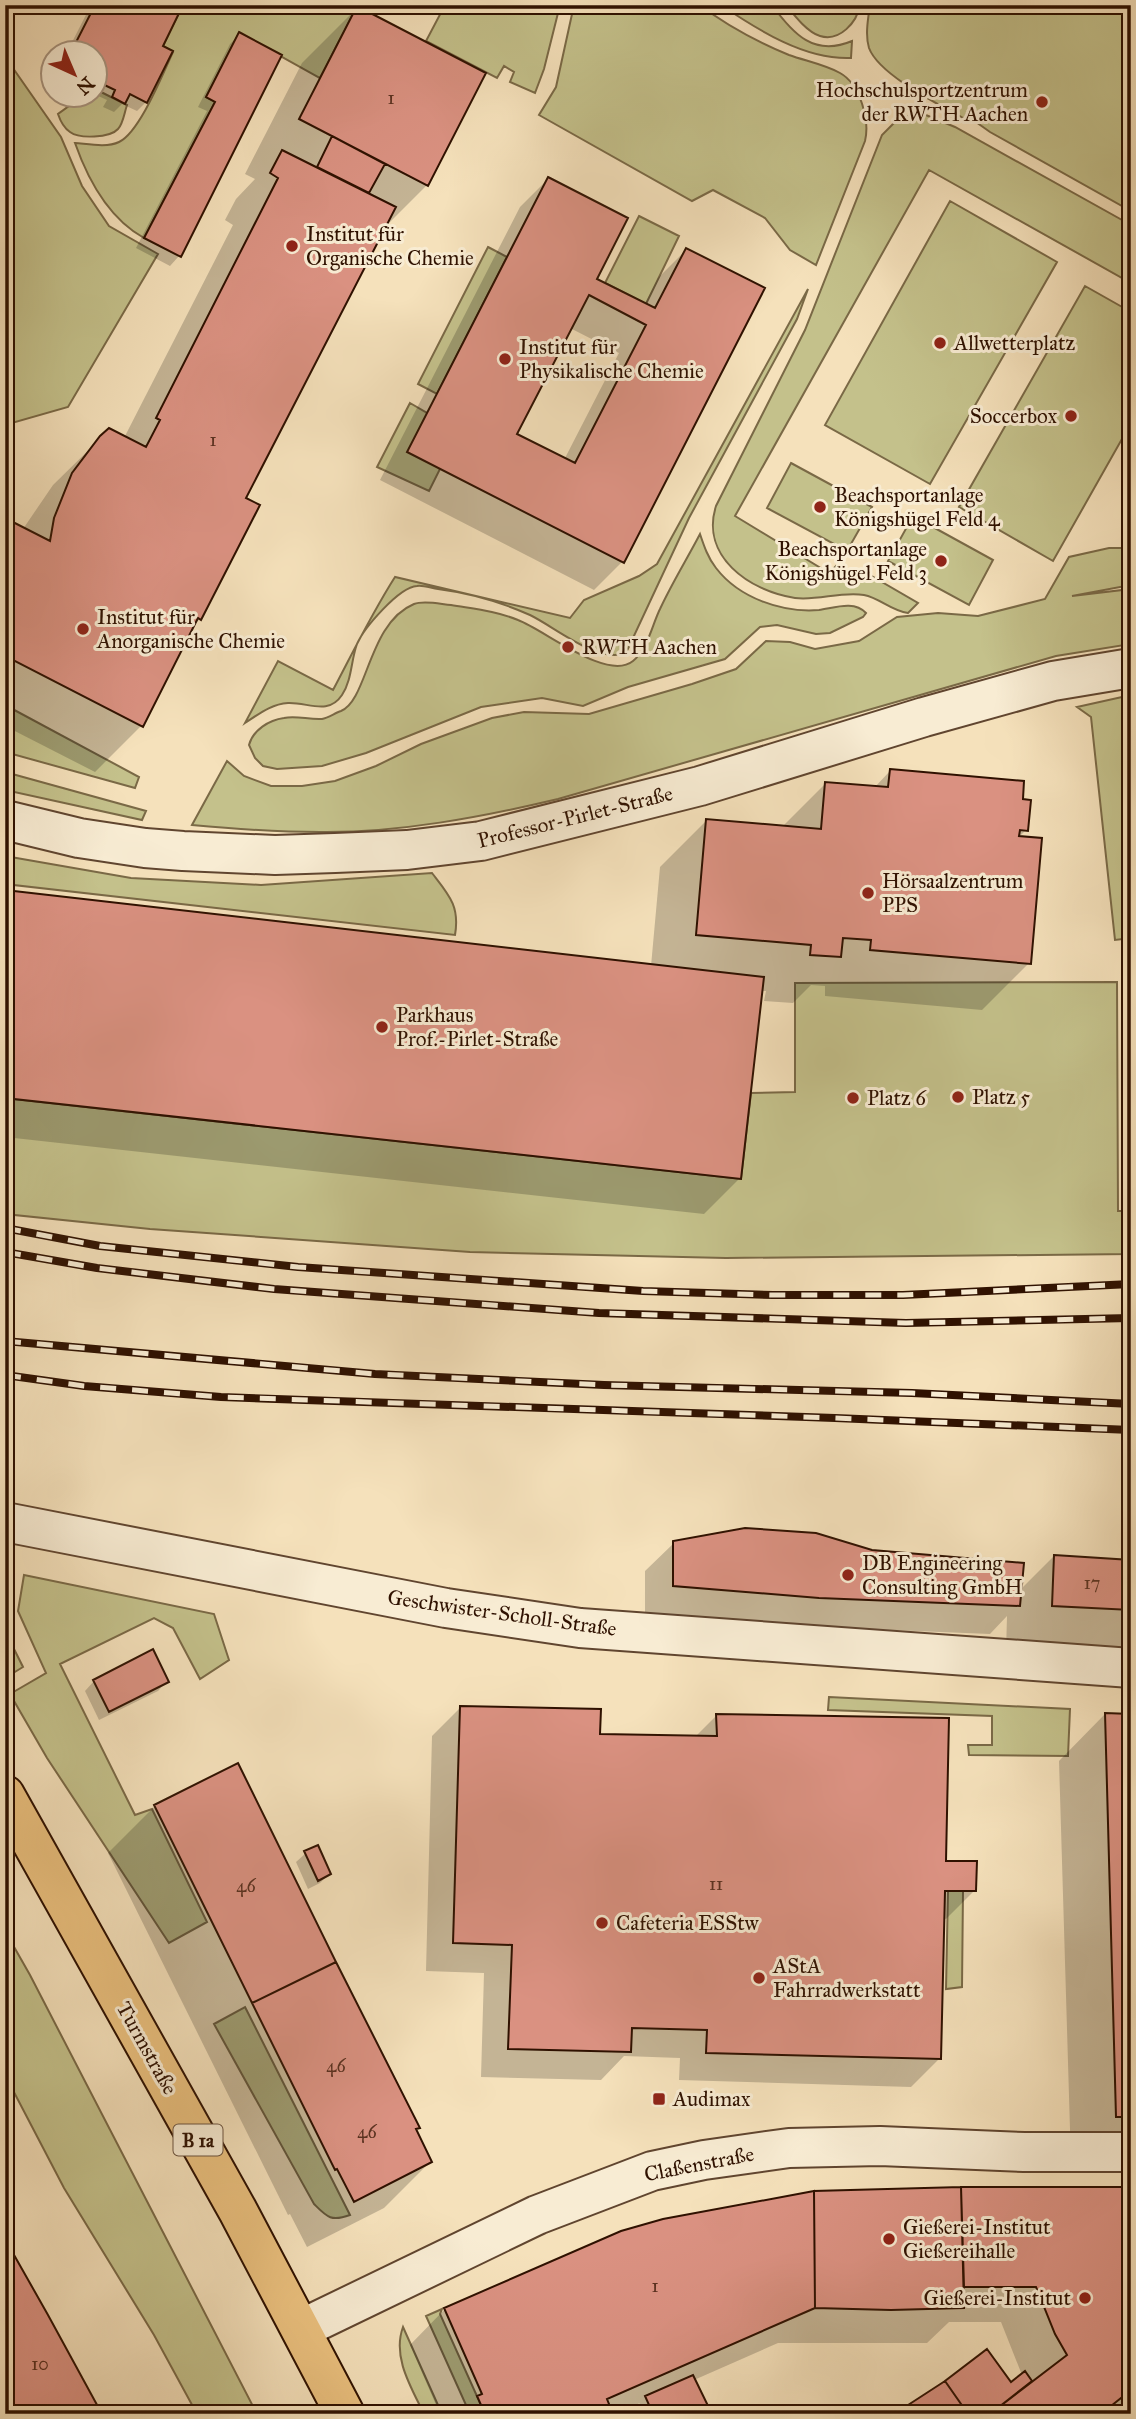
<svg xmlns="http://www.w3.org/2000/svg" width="1136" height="2419" font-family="'IM FELL Great Primer',serif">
<rect width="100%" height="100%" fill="#f5e1bb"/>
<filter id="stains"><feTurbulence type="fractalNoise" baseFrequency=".00286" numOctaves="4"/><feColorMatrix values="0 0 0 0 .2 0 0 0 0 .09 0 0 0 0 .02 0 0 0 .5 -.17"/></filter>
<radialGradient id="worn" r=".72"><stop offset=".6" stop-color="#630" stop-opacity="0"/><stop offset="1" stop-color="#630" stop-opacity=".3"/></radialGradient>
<path fill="#c4c18b" stroke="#7a6946" stroke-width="2" d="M183,5H367L365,10L357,6L320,78L239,33L206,97L215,102L144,238C108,218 88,180 75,143C88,144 107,148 119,142C140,132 163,73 173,52L163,46Z
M445,5H560L544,69L535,93L510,82L514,72L504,66L497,78L426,41Z
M574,5H700C727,26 758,42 789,55C806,61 826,65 840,73C860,84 870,120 865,141L816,265L790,250L765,218L713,190L692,201L539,115L556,87Z
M721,5H772C793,34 814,57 852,41L851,58C805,60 758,30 721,5Z
M786,5H860C857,22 840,42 820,36C807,32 794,15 786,5Z
M870,5H1131V211L990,132L966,115L965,119C940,105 879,75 869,48C865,35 868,19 870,5Z
M15,71L61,137L82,186L109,226L158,254L68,407L5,425V86Z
M97,90L127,105C124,114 123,124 118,129C110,138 79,139 70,132C64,128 60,120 58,114L83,96L94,94Z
M921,113L955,127L1131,225V283L929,170L735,516L829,573L836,566L861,580L868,574L918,603L908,613C891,611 880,598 864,595C841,591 818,601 795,598C749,591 700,556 716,506L805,330L882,135L898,119Z
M950,201L1057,262L930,484L825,425Z
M639,216L679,236L646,304L605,283Z
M488,247L507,257L437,394L418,384Z
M1085,286L1131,312V423L1053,561L959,507Z
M808,289L797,319L689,518L626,653C598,664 555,627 530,615C501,602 469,593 438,589C431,588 423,585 417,586C399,587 364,628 357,644C351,660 352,680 342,695C328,716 308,702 288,703C271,704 259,714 245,723L278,661L333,690C353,652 372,613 395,577L570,618L584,600L639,576L657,564Z
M410,403L427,413L440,469L429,491L377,467Z
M791,463L872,507L847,551L767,508Z
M913,516L993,560L969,605L888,561Z
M700,534C704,546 708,558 716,568C739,598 782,613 819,610C834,608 854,600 866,613L863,617L830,633L816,634L777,625L760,627L725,659L628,687L583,706L542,698L481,707L366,753L322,766L277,769L263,766L255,758L249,745C253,730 269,720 284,718C296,715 309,720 322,719C328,718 335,713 341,711C368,700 368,623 414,604C424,600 440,604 451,605C474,609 496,611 518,620C545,630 607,682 633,661C648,649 652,625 660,609C672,583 687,559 700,534Z
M1109,548H1126L1131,556V585L1072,596L1131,589V644L1056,656L558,799C482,817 398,833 320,832C277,832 235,829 192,825L227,761L244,776L271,786H302L335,781L376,766L421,744L492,718L524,712L589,714L692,684L736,669L766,641L790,642L815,649L859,641L897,617L938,613L978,616L1045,599L1069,557Z
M1131,695V938L1115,940L1091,717L1077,707Z
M5,705L139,777L135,788L5,752Z
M5,772L146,811L142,820L5,790Z
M5,856L131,878L261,885L432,873C449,895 460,906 455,935L5,884Z
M1117,982L1118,1211H1131V1254L726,1258L470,1252L150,1229L5,1214V1098L741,1179L751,1093L795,1092V983Z
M24,1575L214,1614L229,1660L200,1679L173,1628L154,1618L60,1664L135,1815L152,1809L207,1922L169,1943L47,1758L10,1694L46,1673L18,1611Z
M5,1631L23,1667L5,1678Z
M829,1697L1070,1709L1068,1756L969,1755L968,1745H992V1716L828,1710Z
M948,1891H963L962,1987L946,1989Z
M5,1931L30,1975L257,2414H197L154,2335L64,2188L5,2075Z
M245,2007L350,2215C331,2222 327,2217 314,2204L214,2024Z
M442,2309L440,2314L485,2414H470L426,2316Z
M403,2327L442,2414H424C411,2387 392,2357 403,2327Z"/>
<path fill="#0003" fill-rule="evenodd" d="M91,5H181L160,46L146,102L137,111L122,104L114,112L103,107L107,100L94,94V52H67Z
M357,8L427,185L382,230L244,499L200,619L191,627L141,726L95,772L5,726V520L23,529L53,485L109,430L124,438L233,225L225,220L236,199L255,179L245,174L302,63Z
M239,35L280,56L179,256L170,266L136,248L207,111L198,107L230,44Z
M548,179L595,279L644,305L658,278L686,250L622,562L594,590L380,480L520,207ZM570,328L619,353L564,460L515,435Z
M890,771L1021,800L1026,830L1018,838L1029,963L982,1010L825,996V986L811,985L793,1003L764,1001L766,991H761L739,1179L704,1214L5,1137V892L651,966L660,867L706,821L782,827L825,784L874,788Z
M674,1543L1019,1591L1054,1556L1131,1562V1659L1006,1652L1007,1616L990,1634L790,1626L645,1614V1571Z
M94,1681H167L158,1691L99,1720L85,1691Z
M460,1708L598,1735L695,1737L717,1715L944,1862L975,1890L946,1919L942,1918L939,2059L911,2087L679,2080L680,2058L624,2056L601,2080L481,2077L484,1973L426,1971L432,1736Z
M1105,1714L1131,1716V2158L1071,2163L1059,1761Z
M155,1806L418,2128L415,2130L430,2162L384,2208L307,2247L290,2214L288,2215L108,1853Z
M306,1853L329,1874L320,1883L308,1889L296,1862Z
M961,2189H1131V2396L1108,2414H901L1010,2384L1022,2375L1001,2322H949L927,2343H778L694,2380L710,2414H630L640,2403L617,2414H440L410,2345L445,2309L814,2192Z"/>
<path fill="#da9181" stroke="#2f1100" stroke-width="2" fill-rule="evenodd" d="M95,5H183L163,46L173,51L147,103L130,94L125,104L112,97L115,90L94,80V52H71Z
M357,6L486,73L428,186L299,119Z
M239,32L282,55L181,257L144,238L215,102L206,97Z
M332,136L385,164L369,193L317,167Z
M282,150L396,207L246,498L260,505L201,620L198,618L143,727L5,656V518L50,541L54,518L72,473L100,436L109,428L146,447L160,420L156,418L278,178L270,173Z
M548,177L628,218L597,279L655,308L686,248L765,288L624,563L407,452ZM589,295L646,325L575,463L517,434Z
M890,769L1024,781L1023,799L1031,800L1028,831L1020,830L1019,836L1042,838L1031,964L870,950L871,940L843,938L841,957L810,955L811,945L696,935L706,819L821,829L825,782L888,787Z
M5,890L764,977L741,1179L5,1098Z
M745,1528L816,1533L872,1550L1024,1563L1020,1606L819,1598L673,1586V1541Z
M1054,1555L1131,1560V1610L1052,1606Z
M153,1649L169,1682L109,1712L93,1680Z
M460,1706L601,1709L600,1734L717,1736L716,1714L949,1718L946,1861H977L976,1891H945L941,2059L706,2053L707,2030L632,2028L631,2052L508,2049L512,1945L453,1943Z
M1105,1713L1131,1714V2117H1116Z
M238,1763L336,1962L252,2003L154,1805Z
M318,1845L331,1874L318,1881L304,1851Z
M336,1962L420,2128L416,2129L432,2162L354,2202L337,2169L335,2170L252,2003Z
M961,2187L964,2308L891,2310L815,2308L814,2191Z
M961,2187H1131V2390L1101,2414H990L1067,2355L1055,2334L1036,2287H964Z
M814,2191L815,2308L607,2399L613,2414H485L477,2396L482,2394L444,2308L621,2231L663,2219Z
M5,2239L48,2315L102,2414H5Z
M987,2349L1011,2382L1025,2371L1032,2381L990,2414H968L945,2381Z
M693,2375L712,2414H653L645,2396Z
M945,2381L968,2414H896L905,2407Z"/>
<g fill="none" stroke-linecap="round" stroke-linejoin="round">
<defs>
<path id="minor" d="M5,820L79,838L145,848L183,851L275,855L335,853L407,850L481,841L700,786L924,717L1053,681L1131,668
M5,1522L446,1608L580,1628L1131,1668"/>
<path id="tertiary" d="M301,2329L537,2215L652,2171L704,2160L789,2148L880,2146L1024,2152H1131"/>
<path id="primary" d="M5,1795L238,2211L345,2414"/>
</defs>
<use href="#minor" stroke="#60452f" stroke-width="42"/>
<use href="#tertiary" stroke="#60452f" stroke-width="42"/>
<use href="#primary" stroke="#2f1100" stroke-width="42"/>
<use href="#minor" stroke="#f8ecd3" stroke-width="38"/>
<use href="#tertiary" stroke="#f8ecd3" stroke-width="38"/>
<use href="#primary" stroke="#eac07e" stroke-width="38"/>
<defs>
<path id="rail" d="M5,1228L100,1246L298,1267L643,1291L773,1295H903L1131,1284
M5,1252L97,1268L274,1289L599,1313L906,1323L1131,1318
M5,1341L375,1374L604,1385L912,1393L1131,1404
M5,1375L84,1386L221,1397L835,1418L1131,1430"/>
</defs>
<use href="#rail" stroke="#2f1100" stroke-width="8"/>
<use href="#rail" stroke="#f8ecd3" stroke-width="5" stroke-dasharray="16" stroke-linecap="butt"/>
</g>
<g fill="#8f2418" stroke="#f8ecd3" stroke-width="2.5">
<circle cx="1042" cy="102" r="7"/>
<circle cx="292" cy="246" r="7"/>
<circle cx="940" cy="343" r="7"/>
<circle cx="505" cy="359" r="7"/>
<circle cx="1071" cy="416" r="7"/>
<circle cx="820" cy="507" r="7"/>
<circle cx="941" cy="561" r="7"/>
<circle cx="83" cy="629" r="7"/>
<circle cx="568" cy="647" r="7"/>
<circle cx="868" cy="893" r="7"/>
<circle cx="382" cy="1027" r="7"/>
<circle cx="958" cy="1097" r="7"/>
<circle cx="853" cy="1098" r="7"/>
<circle cx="848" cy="1575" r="7"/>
<circle cx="602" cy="1923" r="7"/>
<circle cx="759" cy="1978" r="7"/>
<rect x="652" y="2092" width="14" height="14" rx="3.5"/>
<circle cx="889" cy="2239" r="7"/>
<circle cx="1085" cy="2298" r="7"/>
</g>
<g text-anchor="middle" stroke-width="6" stroke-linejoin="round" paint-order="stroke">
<g font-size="18" fill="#5a3120">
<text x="391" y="104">1</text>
<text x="213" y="446">1</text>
<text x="1092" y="1589">17</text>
<text x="716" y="1890">11</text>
<text x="246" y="1892">46</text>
<text x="336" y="2072">46</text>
<text x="367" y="2138">46</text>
<text x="655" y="2292">1</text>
<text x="40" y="2370">10</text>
</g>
<rect fill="#f8ecd3" stroke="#6b533f" stroke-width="2" x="173.5" y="2124.5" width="49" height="31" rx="5"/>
<g font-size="19" font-weight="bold" fill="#2f1100">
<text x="198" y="2147">B 1a</text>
</g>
<g font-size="21" fill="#2f1100" stroke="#f8ecd3" text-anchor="start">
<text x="1028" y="97" text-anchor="end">Hochschulsportzentrum<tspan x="1028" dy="24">der RWTH Aachen</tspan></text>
<text x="306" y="241">Institut für<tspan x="306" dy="24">Organische Chemie</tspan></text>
<text x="954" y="350">Allwetterplatz</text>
<text x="519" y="354">Institut für<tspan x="519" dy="24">Physikalische Chemie</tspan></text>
<text x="1057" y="423" text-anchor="end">Soccerbox</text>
<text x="834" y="502">Beachsportanlage<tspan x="834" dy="24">Königshügel Feld 4</tspan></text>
<text x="927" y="556" text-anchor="end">Beachsportanlage<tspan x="927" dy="24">Königshügel Feld 3</tspan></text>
<text x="97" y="624">Institut für<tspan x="97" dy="24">Anorganische Chemie</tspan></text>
<text x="582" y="654">RWTH Aachen</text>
<text x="882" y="888">Hörsaalzentrum<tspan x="882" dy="24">PPS</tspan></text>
<text x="396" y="1022">Parkhaus<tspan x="396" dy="24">Prof.-Pirlet-Straße</tspan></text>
<text x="972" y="1104">Platz 5</text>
<text x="867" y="1105">Platz 6</text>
<text x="862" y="1570">DB Engineering<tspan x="862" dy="24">Consulting GmbH</tspan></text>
<text x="616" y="1930">Cafeteria ESStw</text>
<text x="773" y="1973">AStA<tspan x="773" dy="24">Fahrradwerkstatt</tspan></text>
<text x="673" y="2106">Audimax</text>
<text x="903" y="2234">Gießerei-Institut<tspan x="903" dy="24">Gießereihalle</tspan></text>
<text x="1071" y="2305" text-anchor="end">Gießerei-Institut</text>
</g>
<g font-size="21" fill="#2f1100" stroke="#f8ecd3">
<text transform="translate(575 817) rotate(-14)" y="7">Professor-Pirlet-Straße</text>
<text transform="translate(502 1613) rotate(8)" y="7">Geschwister-Scholl-Straße</text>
<text transform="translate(147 2048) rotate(61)" y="7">Turmstraße</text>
<text transform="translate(699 2164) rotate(-11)" y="7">Claßenstraße</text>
</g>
</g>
<rect width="1136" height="2419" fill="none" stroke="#f5e1bb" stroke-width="28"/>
<rect x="7" y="7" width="1122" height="2405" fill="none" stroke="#2f1100" stroke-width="3.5"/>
<rect x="14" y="14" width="1108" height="2391" fill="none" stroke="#2f1100" stroke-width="2"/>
<g transform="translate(74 74) rotate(136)"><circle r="33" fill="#f8ecd3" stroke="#a8947f" stroke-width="2"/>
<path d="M0-5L12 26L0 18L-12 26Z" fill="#8f2418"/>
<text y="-10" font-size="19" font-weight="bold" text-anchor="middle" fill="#2f1100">N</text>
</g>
<rect width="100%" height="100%" filter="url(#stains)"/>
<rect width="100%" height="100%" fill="url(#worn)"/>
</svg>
